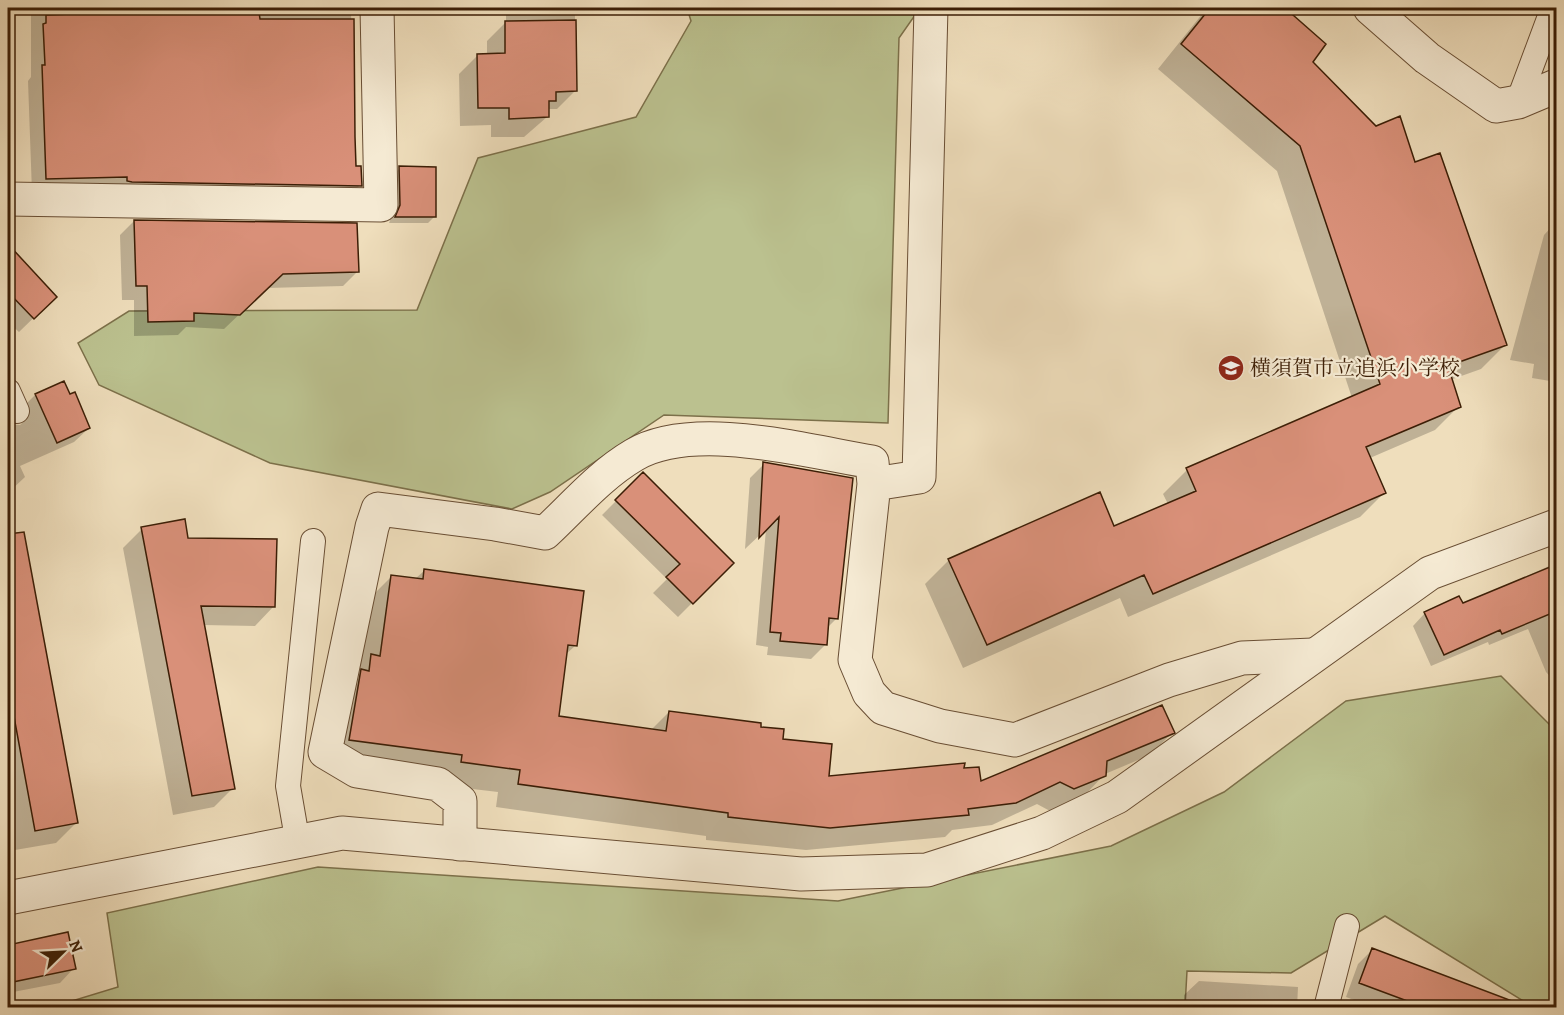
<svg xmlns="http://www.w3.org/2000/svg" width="1564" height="1015" font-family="Alegreya,'Noto Serif JP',serif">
<rect width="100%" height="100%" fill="#efdebc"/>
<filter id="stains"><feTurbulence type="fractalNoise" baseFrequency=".00333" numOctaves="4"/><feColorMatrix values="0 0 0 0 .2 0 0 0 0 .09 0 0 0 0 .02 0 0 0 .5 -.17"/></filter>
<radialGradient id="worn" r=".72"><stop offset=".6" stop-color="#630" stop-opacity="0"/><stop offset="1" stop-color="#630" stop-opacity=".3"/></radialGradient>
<path fill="#bbc18f" stroke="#7c704a" stroke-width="1.5" d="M687,8H920L899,38L888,423L664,415L550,492L512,509L270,463L99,385L78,343L129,311L417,310L478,158L636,117L691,21Z
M1501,676L1556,731V1007H1533L1385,916L1291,973L1187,971L1185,1007L49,1008L118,987L107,913L318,867L838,901L1111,846L1224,792L1346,701Z"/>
<path fill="#0003" d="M31,8H351L353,137L355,168L360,185L346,200L32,193L28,81L31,77Z
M506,8H575V91L557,109H547V117L524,137H491V125L460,126L459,74L478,55H487V41L506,22Z
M1207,8H1283L1324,45L1311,62L1414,164L1505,345L1481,369L1450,380L1459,406L1435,430L1370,458L1384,493L1360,517L1128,617L1120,598L963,668L925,584L949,560L1113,528L1168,504L1163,494L1187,470L1352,398L1277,171L1158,69Z
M400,168L435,216L428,223H389L393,213V175Z
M134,221L357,272L343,286L267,288L224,329L186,327L178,335L134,336V300H122L120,235Z
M1556,222V382L1532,378L1534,364L1510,360L1544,235Z
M8,246L55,297L19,332L8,322Z
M35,395L89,428L74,442L20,466L25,477L8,493V424L20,425L26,419L21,409Z
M764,464L837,618L827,628L825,645L811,659L767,655L768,647L756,645L766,529L745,549L750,478Z
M643,474L732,563L678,617L653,593L667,579L602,515Z
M142,529L187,539L274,606L255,626L203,625L233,788L214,807L173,815L123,548Z
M27,555L77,822L56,843L15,850L8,812V559Z
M1556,563V683L1546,672L1528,629L1489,645L1488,642L1431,666L1413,626L1425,613L1462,605Z
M425,570L575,646L565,655L557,718L651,730L669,712L759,728L781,740L827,777L963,770L979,783L1173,732L1150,755L1105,774L1082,798L1050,811L1037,804L992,825L952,830L945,837L806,850L706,840V836L496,807L498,792L439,785L327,762L349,679L360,668L369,599L392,576L415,579Z
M67,934L74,968L60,983L8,993V947Z
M1372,950L1507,1008H1375L1346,997L1358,964Z
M1199,981L1298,987L1297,1008H1184V995Z"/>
<path fill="#d99079" stroke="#3c1e06" stroke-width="1.5" d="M1210,8H1285L1326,44L1313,62L1376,126L1400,116L1415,162L1440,153L1507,345L1448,366L1461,407L1366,447L1386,493L1153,594L1144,575L987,645L948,559L1100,492L1114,526L1196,491L1186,468L1380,384L1300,146L1181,44Z
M174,10V13L259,12L260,19H354L355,137L356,166H361L362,186L132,182L127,181V177L46,179L42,65H45L43,24L46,23V15Z
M576,20L577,91L556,92V101H549V117L509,119V108H478L477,54L505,53V21Z
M399,166L436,167V217H395L400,205Z
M134,220L357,223L359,272L283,274L240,315L194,313V321L148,322L147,286H136Z
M8,244L57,297L34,319L8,292Z
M64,381L70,394L75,392L90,428L57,443L35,394Z
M763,462L853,478L838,619L829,618L827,645L780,641L781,633L770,632L779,517L759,538Z
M643,472L734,563L693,604L666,577L680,564L615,500Z
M185,519L188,538L277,539L275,607L201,606L235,789L192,796L141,527Z
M24,532L78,823L35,831L8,684V534Z
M1557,564V611L1502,634L1500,630L1444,655L1424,612L1459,596L1463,603Z
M424,569L584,591L577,646L568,645L559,716L666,731L669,711L761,723V727L784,729L783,739L832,744L829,776L965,763L964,768L979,767L981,781L1162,705L1175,733L1107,761L1106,776L1074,789L1060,782L1016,803L968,809L969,815L830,828L728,817V813L518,784L520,770L461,762L462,755L349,740L361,669L369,671L371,654L380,656L391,575L423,579Z
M68,932L76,969L8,983V945Z
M1372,948L1520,1004V1008H1426L1359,983Z"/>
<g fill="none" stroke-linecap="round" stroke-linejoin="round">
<defs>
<path id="service" d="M1518,102L1553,8
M8,391L17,411
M298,844L288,786L313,541
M1326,1008L1347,926"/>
<path id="minor" d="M931,8L919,477L874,484L855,660L869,693L883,708L940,726L1015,740L1169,680L1242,658L1313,655
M1370,8L1427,58L1496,106L1518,102L1556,86
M8,199L381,205L377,8
M460,844V801L438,784L357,771L325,752L372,527L378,509L495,524L545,533C574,506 600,475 634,455C693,420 806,451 872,462L874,484"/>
<path id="tertiary" d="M8,898L342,833L801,874L927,870L1042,833L1117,797L1430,573L1556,526"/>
</defs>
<use href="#service" stroke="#694e34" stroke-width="26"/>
<use href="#minor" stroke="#694e34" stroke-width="35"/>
<use href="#tertiary" stroke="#694e34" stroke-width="35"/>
<use href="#service" stroke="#f5ead3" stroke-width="24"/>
<use href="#minor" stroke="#f5ead3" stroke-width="33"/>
<use href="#tertiary" stroke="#f5ead3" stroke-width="33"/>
</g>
<defs>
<symbol id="school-disc" viewBox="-11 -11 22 22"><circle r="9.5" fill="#8f2418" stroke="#f5ead3"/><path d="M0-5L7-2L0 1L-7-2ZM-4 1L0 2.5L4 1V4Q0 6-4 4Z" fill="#fff"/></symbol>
</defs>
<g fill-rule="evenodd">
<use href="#school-disc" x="1216" y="353" width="30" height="30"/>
</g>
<g text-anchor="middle" stroke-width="4.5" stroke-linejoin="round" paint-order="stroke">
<g font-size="21" fill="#3c1e06" stroke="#f5ead3" text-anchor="start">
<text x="1250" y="375">横須賀市立追浜小学校</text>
</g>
</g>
<rect width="1564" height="1015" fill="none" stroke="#efdebc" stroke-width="30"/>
<rect x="9" y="9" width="1546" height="997" fill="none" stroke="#3c1e06" stroke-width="3"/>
<rect x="15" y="15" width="1534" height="985" fill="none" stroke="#3c1e06" stroke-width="1.5"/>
<g transform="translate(63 952) rotate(66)" stroke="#f5ead3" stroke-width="4.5" paint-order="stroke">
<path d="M0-4.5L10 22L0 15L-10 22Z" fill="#3c1e06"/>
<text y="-9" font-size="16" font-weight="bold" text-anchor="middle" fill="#3c1e06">N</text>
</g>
<rect width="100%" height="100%" filter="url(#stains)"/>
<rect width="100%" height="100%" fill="url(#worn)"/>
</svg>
